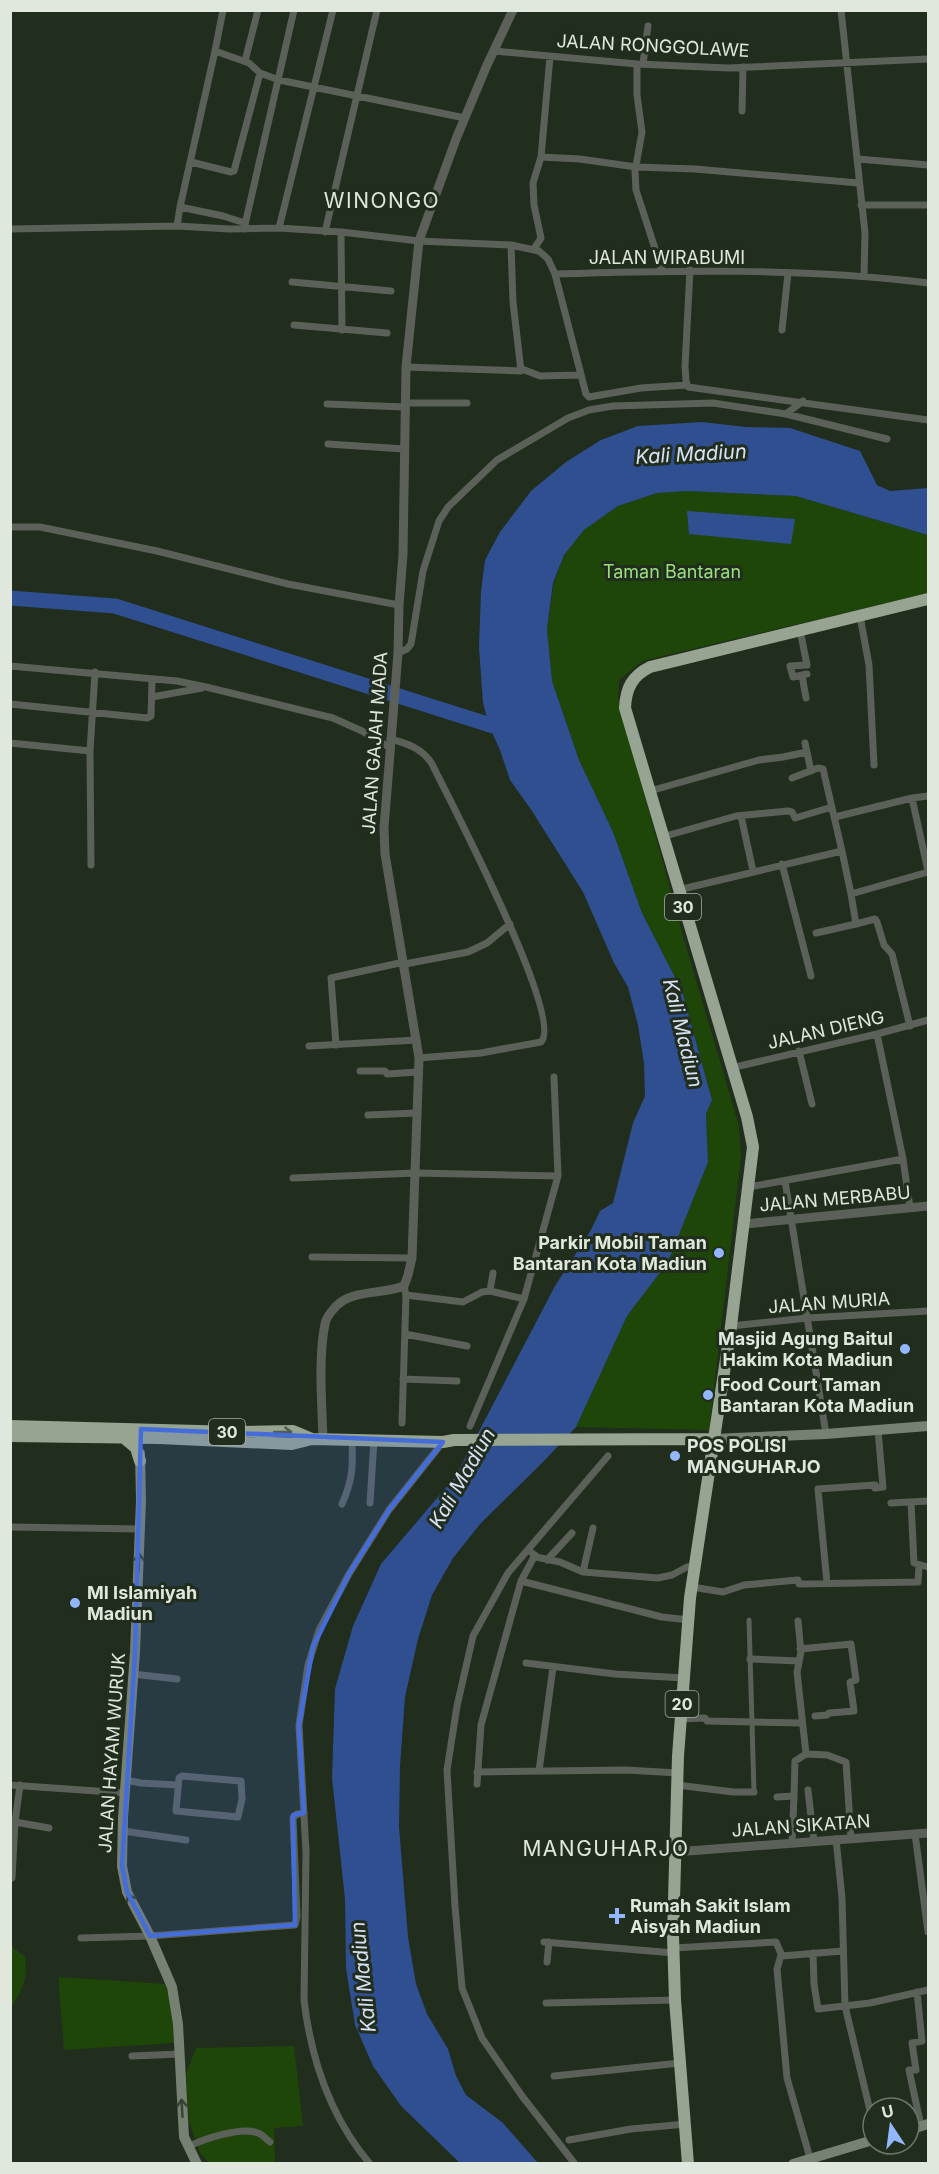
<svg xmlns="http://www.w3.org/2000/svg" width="939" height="2174" font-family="Inter,sans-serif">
<rect width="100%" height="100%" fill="#212d1d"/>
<path fill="#1f4609" d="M687,491L796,496L928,535V593L642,661L619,680L618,699L683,936L739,1126L741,1157L709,1430L576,1427L627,1316L668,1262L708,1162L706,1114L712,1100L682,991L642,913L613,832L579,760L552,681L547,629L554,583L564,555L584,530L618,506L657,493Z
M11,1946L25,1957C27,1983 24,1986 11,2008Z
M59,1977L165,1984L172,2005L174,2043L64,2050L59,1988Z
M294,2046L303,2126L274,2128L275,2163H209L200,2153L189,2122L186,2074L196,2048Z"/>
<path fill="#2f4f91" d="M702,422L746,427L790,428L860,451L877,485L890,491L928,488V535L796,496L687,491L657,493L618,506L584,530L564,555L553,583L547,629L552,681L579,760L613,832L642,913L682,991L712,1100L706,1114L708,1162L668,1262L627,1316L576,1427L542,1463L481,1523L453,1558L432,1595L418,1639L405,1697L400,1766L399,1827L408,1937L416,1984L427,2014L448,2049L456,2076L466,2095L503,2123L538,2163L461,2164L401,2106L373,2066L355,2025L346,1968L345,1899L332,1778L335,1689L353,1626L381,1564L455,1477L555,1286L591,1230L600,1211L613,1203L633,1123L645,1096L644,1063L638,1025L628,987L614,963L583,892L532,811L510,780L500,750L489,726L483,703L479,647L481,592L485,560L500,532L531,491L566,462L601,440L638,426Z
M687,511L795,519L791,544L689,534Z"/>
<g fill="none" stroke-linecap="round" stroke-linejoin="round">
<path stroke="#2f4f91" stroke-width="15" d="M10,598L115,606L506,730"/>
<path stroke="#5b6159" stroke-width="5" d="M749,1620L754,1792"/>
<path stroke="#5b6159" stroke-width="7" d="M223,10L215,51L249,63L260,73L279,80L465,118
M841,10L865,233L864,276
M494,51L637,64L728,68L928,59
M245,61L258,10
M637,64V95L642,132L635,171L636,190L662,270
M643,64L648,26
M742,111L743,67
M541,157L580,159L636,167L695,169L859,183
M858,159L928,165
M191,162L231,172L234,171L260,73
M861,205H928
M180,207L215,51
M177,226L180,207L223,216L245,223
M279,228L333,10
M10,229L177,226L229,229L279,228L341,232L419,241L511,245L539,251L548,259L555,274C680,270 805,268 928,283
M244,229L294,10
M325,232L377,10
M341,232L342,330
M534,249L541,238L534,205L533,183L541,157L550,57
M690,270L685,366L686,381L688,387L928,420
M555,274L586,394L589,397L641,388L687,385
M292,282L391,291
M294,325L387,333
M782,330L788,273
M406,367L521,371L513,302L511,245
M522,369L540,376L581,375
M405,403H467
M327,404L405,407
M786,414L887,439
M328,444L404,449
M10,527H40L157,551L288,584L399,605
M860,616L869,665L874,765
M800,630L807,665L790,666L793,677L807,674
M398,653L407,649L411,644L423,571L439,521L448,507L497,460L568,418L589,410L613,406L713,403L786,414L803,401
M10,666L177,681L206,687L333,718L362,731L389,747
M802,675L806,698
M152,697L202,688
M10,704L147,718L151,716L152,680
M390,739C407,743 423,749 432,764C449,799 565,1019 541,1042L481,1053L419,1058
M10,743L90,751
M805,743L811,771
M792,778L818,768L823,769L842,851
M650,791L759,760L783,757L807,752
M912,798L928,871
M741,816L753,871
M835,817L912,798L928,796
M662,837L736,816L788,811L792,812L795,818L832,807
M782,864L811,976
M91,865L90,751L95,672
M678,890L842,851L851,894L928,872
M851,894L856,924L875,919L877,922L884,945L892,954L910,1026
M816,933L856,924
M405,964L468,952L487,943L510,924
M877,1034L903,1159
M336,1045L331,978L404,962
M309,1046L417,1040
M799,1051L812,1104
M731,1068L877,1034L928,1020
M360,1071H385L387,1074L418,1072
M368,1115L417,1113
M293,1178L416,1173L558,1176
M785,1181L826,1434
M749,1187L903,1159L910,1208
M312,1257L412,1258
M490,1291L493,1273
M406,1295L463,1302L482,1292L490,1291L524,1299
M731,1326L808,1318L928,1311
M405,1334L467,1346
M403,1379L457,1381
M402,1423L406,1295L404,1286
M470,1426L524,1299L558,1176L554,1077
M911,1502L914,1563L928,1567
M370,1503L374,1440
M891,1503L928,1501
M342,1504C353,1479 353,1466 352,1440
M10,1527L140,1529
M532,1553L536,1557L560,1562L583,1572L658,1578L672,1575L687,1567L695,1566
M547,1560L572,1533
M583,1572L593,1528
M521,1581L662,1617L689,1620
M827,1583L818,1489L875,1485V1488L883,1487L878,1430
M692,1587L723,1592L744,1585L798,1580L799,1584L918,1582L919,1566
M798,1621L801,1652L797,1672L806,1754
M800,1649L851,1644L856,1680L850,1682L854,1711L829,1713L827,1715L815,1716
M750,1659L799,1661
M526,1663L615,1674L684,1678
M133,1674L177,1679
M681,1719L705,1718L707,1721L802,1723
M806,1754L827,1755L846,1762L851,1838
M539,1771L553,1667
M477,1772L626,1770L678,1773
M182,1776L241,1781L242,1799L238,1817L176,1811L179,1778Z
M126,1780L141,1783L178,1785
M477,1784L481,1725L521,1581L535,1555
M10,1785L125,1793
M20,1785L15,1822L49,1828
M677,1785L733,1792H754
M808,1790L814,1842
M794,1796L795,1761L806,1754
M777,1797L794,1796L792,1843
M123,1831L186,1840
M915,1834L928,1932
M836,1839L842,1898L845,2006L873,2123
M10,1877L12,1878L15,1822
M81,1938L150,1936L295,1925L297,1917L293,1818L297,1814L304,1813
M544,1942L674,1953
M674,1948L776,1942L782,1956L843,1951
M813,1953L814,1984L818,2009L870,2003L928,1990
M781,1955L777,1969L787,2078L810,2158
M547,1962L549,1942
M917,1992L922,2041L912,2043L916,2070H909L921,2126
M546,2003L675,2000
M132,2056L180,2054
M554,2076L680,2063
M569,2140L631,2129L686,2124
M188,2147C203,2139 242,2126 258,2133C263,2135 266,2139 270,2142
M370,2164C331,2118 311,2059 304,2000L306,1852L299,1725L308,1665L319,1630L349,1574L389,1510L443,1442
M575,2164L522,2096L482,2038L462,1988L455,1906L447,1770L457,1706L473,1636L508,1573L608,1456"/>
<path stroke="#5b6159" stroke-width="9" d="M745,1224L928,1206
M323,1439C322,1403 318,1359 325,1324C326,1317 335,1306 341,1302C359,1290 384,1294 404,1286L408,1275L412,1258L419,1058L385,854L384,828L398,653L399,605L403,555L406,367L419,241L456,139L487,65L513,10
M675,1852L928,1833"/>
<path stroke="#778173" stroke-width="10" d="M713,1439L826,1434L928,1426
M140,1453L141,1501L135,1652L123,1818L122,1866L127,1892L150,1936L172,1987L178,2024L184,2137L197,2164
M909,2130L928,2124
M793,2164L873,2140"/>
<path stroke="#96a491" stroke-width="12" d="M10,1426L237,1432L293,1431L312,1439L443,1442L454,1440L713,1439
M10,1436L159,1438L292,1444L312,1439
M124,1438L136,1448L140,1461
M688,2164L675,2000L673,1936L678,1756L690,1598L731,1326L753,1147L747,1117L625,708C626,688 632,676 650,667L928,599"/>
</g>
<defs><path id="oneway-shaft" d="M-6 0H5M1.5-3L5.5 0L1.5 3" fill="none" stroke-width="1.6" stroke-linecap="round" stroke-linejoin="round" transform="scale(1.5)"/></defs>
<use stroke="#505d4b" href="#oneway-shaft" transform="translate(283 1432)"/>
<g stroke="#364232">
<use href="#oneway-shaft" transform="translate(139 1562) rotate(-88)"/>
<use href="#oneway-shaft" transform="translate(132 1902) rotate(-118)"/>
<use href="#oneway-shaft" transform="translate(182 2108) rotate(-93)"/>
</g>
<path fill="#446dd9" fill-opacity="0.2" stroke="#446dd9" stroke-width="4.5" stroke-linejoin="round" d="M141,1429L443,1442L389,1510L349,1574L313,1647L299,1725L304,1813L293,1815L295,1925L150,1936L127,1892L122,1866L135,1652Z"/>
<g fill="#92b7fd" stroke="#212d1d" stroke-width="2">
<circle cx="719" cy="1253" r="6"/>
<circle cx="905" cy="1349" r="6"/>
<circle cx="708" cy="1395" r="6"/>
<circle cx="675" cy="1456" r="6"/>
<circle cx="75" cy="1603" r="6"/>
<path d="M614 1907h6v6h6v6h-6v6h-6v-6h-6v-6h6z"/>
</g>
<g text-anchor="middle" stroke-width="6" stroke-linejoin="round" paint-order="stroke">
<g fill="#212d1d" stroke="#a7afa3" stroke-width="1.5">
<rect x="665" y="894" width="36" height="26" rx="4.5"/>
<rect x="209" y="1419" width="36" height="26" rx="4.5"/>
<rect x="665.5" y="1691" width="33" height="26" rx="4.5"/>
</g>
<g font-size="16" font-weight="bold" fill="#e0e7dd">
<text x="683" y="913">30</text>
<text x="227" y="1438">30</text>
<text x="682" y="1710">20</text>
</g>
<g font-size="18" fill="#e0e7dd" stroke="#212d1d">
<text transform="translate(653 46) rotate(3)" y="6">JALAN RONGGOLAWE</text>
<text x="667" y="264">JALAN WIRABUMI</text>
<text transform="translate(375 743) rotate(-86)" y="6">JALAN GAJAH MADA</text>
<text transform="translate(826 1030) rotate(-13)" y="6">JALAN DIENG</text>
<text transform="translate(835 1199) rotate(-5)" y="6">JALAN MERBABU</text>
<text transform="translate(829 1303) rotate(-4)" y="6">JALAN MURIA</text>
<text transform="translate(112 1753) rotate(-86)" y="6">JALAN HAYAM WURUK</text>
<text transform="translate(801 1826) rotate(-4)" y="6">JALAN SIKATAN</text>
</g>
<g font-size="18" fill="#9ce080" stroke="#212d1d">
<text x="672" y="578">Taman Bantaran</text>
</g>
<g font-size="18" font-weight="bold" fill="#e0e7dd" stroke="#212d1d" text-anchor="start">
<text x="707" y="1249" text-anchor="end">Parkir Mobil Taman<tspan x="707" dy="21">Bantaran Kota Madiun</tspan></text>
<text x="893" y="1345" text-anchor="end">Masjid Agung Baitul<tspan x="893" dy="21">Hakim Kota Madiun</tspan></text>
<text x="720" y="1391">Food Court Taman<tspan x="720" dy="21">Bantaran Kota Madiun</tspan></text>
<text x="687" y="1452">POS POLISI<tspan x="687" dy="21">MANGUHARJO</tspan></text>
<text x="87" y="1599">MI Islamiyah<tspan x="87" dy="21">Madiun</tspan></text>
<text x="630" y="1912">Rumah Sakit Islam<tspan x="630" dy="21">Aisyah Madiun</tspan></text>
</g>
<g font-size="20" font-style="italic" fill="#d8e2f6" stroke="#212d1d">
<text transform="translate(691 454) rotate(-3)" y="7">Kali Madiun</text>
<text transform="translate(683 1033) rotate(76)" y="7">Kali Madiun</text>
<text transform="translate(462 1478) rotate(-60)" y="7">Kali Madiun</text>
<text transform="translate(363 1977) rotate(-96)" y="7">Kali Madiun</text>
</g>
<g font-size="21" letter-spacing="1.5" fill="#e0e7dd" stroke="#212d1d">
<text x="382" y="208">WINONGO</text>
<text x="606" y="1856">MANGUHARJO</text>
</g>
</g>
<rect width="939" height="2174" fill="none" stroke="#e0e7dd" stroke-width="24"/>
<g transform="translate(891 2126) rotate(347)"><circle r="28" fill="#212d1d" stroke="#6d776a" stroke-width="1.5"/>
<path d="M0-4.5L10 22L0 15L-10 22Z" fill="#92b7fd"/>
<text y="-9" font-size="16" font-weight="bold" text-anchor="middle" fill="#e0e7dd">U</text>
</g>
</svg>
